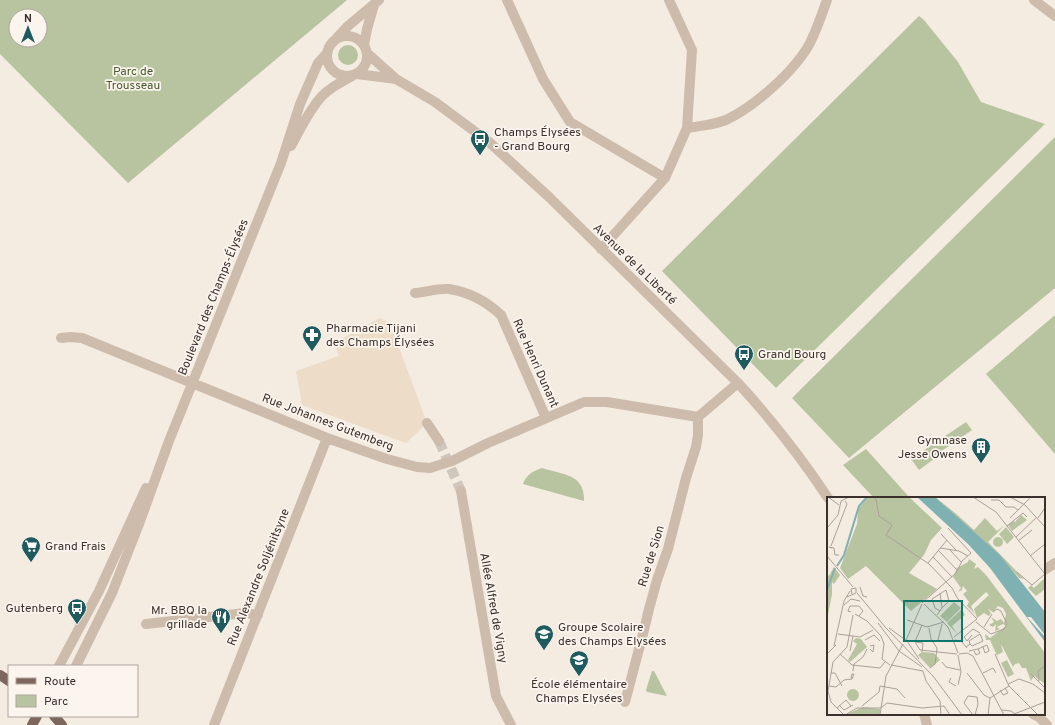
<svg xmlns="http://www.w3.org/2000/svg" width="1055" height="725" font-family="Overpass,sans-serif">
<rect width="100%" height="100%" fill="#f4ebe1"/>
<path fill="#b8c4a0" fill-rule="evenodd" d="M0,0H347L128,183L0,54ZM16,16H40V40H16Z
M919,16L924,20L958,62L981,102L1045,124L776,388L662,271Z
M338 55a10 10 0 1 1 20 0a10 10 0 1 1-20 0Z
M1055,137V288L849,458L792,398Z
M1055,315V454L986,374Z
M966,422L972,430L933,457L934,459L919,470L911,459Z
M866,449L910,498H874L843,465Z
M542,468C564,475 585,474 584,501L523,484C526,475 533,471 542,468Z
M652,671H654L667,696L647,692L646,690Z"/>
<path fill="#ecdcc8" d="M380,318L390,323L427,423L406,443L302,405L296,371L339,356L334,343Z"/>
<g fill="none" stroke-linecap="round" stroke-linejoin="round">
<path stroke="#cfc6bd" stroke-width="10" stroke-dasharray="10 5" stroke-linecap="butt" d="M439,441L461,491"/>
<path stroke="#cdbbac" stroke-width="10" d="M507,0L543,79L570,122L665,178
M1034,0L1055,16
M327 56a20 20 0 1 1 40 0a20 20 0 1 1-40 0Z
M336,39L348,26L379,0
M364,45L367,29L374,5
M368,54L396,79L435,102L489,142L549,197L738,383C771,419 801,457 828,498
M357,74L396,79
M687,128C700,126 713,125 726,120C754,107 795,71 810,43C817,29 822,14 827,0
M291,146C300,130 310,108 323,95C331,87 341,82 352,76
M601,249L665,178L687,128L692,50L669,0
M415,293C426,292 439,288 449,289C469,292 487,302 501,315L546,418
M61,338L71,337L82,338L327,438L387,459L417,467L430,468L452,461L488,443L584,402H607L698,417L738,383
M427,423L439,441
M461,491L496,696L511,725
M1044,570L1055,563
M146,624L245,613L258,615
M59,666L99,591L146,488
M76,666L112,593L139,524L169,441L281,163L300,104L318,63L327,53
M625,702L644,630L649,609L657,580L668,549L686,478L696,447L698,435V417
M924,714L927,725
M1033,714L1039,717L1047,725
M214,725L327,438"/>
<path stroke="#7d675c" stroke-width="10" d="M0,675L9,681
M54,716L62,725
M32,725L37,716"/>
</g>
<defs>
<symbol id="bus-pin" viewBox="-11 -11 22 30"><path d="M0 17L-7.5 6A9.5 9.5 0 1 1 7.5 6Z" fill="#1f5a5e" stroke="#fbf5ee"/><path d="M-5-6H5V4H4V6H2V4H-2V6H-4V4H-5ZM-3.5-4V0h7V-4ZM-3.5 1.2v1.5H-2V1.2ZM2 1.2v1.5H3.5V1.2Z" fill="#fff"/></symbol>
<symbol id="pharmacy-pin" viewBox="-11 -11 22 30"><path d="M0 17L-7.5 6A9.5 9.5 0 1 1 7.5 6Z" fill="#1f5a5e" stroke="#fbf5ee"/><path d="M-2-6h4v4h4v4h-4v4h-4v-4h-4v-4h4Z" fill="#fff"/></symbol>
<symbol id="building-pin" viewBox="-11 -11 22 30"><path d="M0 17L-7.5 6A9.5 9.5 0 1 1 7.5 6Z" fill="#1f5a5e" stroke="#fbf5ee"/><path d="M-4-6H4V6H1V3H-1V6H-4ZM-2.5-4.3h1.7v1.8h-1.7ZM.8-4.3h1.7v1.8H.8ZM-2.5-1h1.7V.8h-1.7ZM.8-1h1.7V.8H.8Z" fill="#fff"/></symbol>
<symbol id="supermarket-pin" viewBox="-11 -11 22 30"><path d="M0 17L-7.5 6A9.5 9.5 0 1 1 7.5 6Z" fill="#1f5a5e" stroke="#fbf5ee"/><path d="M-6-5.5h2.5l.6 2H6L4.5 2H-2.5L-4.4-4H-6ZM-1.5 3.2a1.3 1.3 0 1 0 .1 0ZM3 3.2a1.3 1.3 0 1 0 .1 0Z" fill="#fff"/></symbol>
<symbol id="restaurant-pin" viewBox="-11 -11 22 30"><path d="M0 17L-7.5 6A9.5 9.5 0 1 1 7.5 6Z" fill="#1f5a5e" stroke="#fbf5ee"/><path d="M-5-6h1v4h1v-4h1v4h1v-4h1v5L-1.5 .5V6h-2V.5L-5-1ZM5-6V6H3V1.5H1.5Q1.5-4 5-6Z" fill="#fff"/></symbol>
<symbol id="school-pin" viewBox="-11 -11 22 30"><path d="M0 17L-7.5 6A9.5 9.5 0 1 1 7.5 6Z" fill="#1f5a5e" stroke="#fbf5ee"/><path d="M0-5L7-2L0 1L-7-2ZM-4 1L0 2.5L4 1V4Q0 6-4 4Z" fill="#fff"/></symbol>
</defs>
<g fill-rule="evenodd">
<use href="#bus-pin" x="469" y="128" width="22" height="30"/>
<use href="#pharmacy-pin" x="301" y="324" width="22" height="30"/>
<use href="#bus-pin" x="733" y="343" width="22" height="30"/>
<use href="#building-pin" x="970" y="436" width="22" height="30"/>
<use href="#supermarket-pin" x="20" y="535" width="22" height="30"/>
<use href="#bus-pin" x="66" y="597" width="22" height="30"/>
<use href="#restaurant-pin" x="210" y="606" width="22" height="30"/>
<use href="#school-pin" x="533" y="623" width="22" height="30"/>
<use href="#school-pin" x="568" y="649" width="22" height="30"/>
</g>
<g text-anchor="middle" stroke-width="3.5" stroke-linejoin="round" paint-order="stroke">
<g font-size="12" fill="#4a5a2e" stroke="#fbf5ee">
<text x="133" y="75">Parc de<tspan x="133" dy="14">Trousseau</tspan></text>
</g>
<g font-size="12" fill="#3b302b" stroke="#fbf5ee" text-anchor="start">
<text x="494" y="136">Champs Élysées<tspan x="494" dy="14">- Grand Bourg</tspan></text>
<text x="326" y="332">Pharmacie Tijani<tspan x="326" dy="14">des Champs Élysées</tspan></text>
<text x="758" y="358">Grand Bourg</text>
<text x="967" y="444" text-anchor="end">Gymnase<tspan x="967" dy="14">Jesse Owens</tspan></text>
<text x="45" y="550">Grand Frais</text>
<text x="63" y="612" text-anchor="end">Gutenberg</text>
<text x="207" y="614" text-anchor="end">Mr. BBQ la<tspan x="207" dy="14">grillade</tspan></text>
<text x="558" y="631">Groupe Scolaire<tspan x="558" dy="14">des Champs Elysées</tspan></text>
<text x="579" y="688" text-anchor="middle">École élémentaire<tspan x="579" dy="14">Champs Elysées</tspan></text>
</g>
<g font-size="12" fill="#3b302b" stroke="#fbf5ee">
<text transform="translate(635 264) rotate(44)" y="4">Avenue de la Liberté</text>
<text transform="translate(213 297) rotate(-68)" y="4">Boulevard des Champs-Élysées</text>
<text transform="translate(536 363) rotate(66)" y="4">Rue Henri Dunant</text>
<text transform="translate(328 422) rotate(21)" y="4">Rue Johannes Gutemberg</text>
<text transform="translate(651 556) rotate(-73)" y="4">Rue de Sion</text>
<text transform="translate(258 577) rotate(-68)" y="4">Rue Alexandre Soljénitsyne</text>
<text transform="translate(494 608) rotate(80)" y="4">Allée Alfred de Vigny</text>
</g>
</g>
<g transform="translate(827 497)">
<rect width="218" height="218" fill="#f4ebe1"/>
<path d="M41,0H82L115,31L104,43L97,58L82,76L110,92L84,114L39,69L21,82L13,71L30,27L31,12ZM108,0L127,15L147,33L158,21L170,34L178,28L161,45L197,82L192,81L170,56ZM194,18L200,23L185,34L181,28L186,24L188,25ZM179,30L187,40L180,47L172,37ZM166 45a5 5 0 1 1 10 0a5 5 0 1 1-10 0ZM142,62L149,67L147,72L151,70L159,78L218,156V187L207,179L204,184L199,171H195L192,166L188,167L186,170L174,147L176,155L170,158L171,161L163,143H159L158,137L163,141L179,129L176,127L170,130L173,132L168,134L169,127L166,130L162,128L167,125L164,120L170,124L174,122L177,126L179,117L176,111L171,109L166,115L161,112L164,116L162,119L157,116L150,121L147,112L162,98L159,95L144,109L148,117L140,109L142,105L136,97L140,94L136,89L135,93L131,95L134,91L126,80L130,71L141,65ZM7,70L13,78L7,87L5,85V97L0,123V77L2,79ZM218,81V92L209,99L201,91L204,88L207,91ZM127,105L134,111L120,125L113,119ZM135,112L138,118L125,129L130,137L120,126ZM29,141L34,142L40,150L23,165L21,163L30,147L26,144ZM95,155L107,156L113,163L103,171L91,158ZM180,163L187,177L181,180L174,166ZM20 198a6 6 0 1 1 12 0a6 6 0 1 1-12 0ZM36,210L53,212V218H18Z" fill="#b8c4a0"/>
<path d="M90,0H108L173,58L218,115V133L205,119L218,133V138L204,120H200L218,140V145L163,71L142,48Z" fill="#7fb0b2"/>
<path fill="none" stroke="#7fb0b2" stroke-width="2" d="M10,69L17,58L32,9L40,0M0,93L8,71"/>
<path fill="none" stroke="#aaa098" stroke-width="1" d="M1,0L12,8M46,0L49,2L52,19L65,28L59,38L102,67L125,91L131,102L150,122L127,140M146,0L169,15L218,77L205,88L190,75M183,0L198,8L218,30M164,3H172L179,10H187L191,13M183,21L204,0M211,21L218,11M180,29L196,16L200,20M0,31L11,18L14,4L22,0M114,37L129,53M189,40L210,20M191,44L205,33M4,49L20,7L18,4M5,51L2,50L7,51L8,58H12M113,51L132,54L141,59M111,53L130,73M123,53L134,65M0,59L26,90M203,59L218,47M106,60L125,80M101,66L120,43M33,90L36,99L40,100M30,96L59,131L106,179L135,218M20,100L29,96V91L24,92L25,97M95,106L129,76L135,64L144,56L121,31M97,107L121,130L131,156M17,108L24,102L33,104M113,114L108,111L105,102L119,93L122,104L115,111M24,115L21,114L23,109H32L36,114L32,119M28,117L40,124L54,139L57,147L55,162L63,168M110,118L115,111L113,96M80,123L100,130L117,125M149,125L164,137L177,132L180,127L174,114L170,112L166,115M51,126L72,154L95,170M95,128L88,145L93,153L130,157M157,130L165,117M62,131L80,144L92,162M102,131L104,142L110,151L108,167L103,171M11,137L33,140L46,133M145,138L140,144L137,140L146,132L153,136M38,143L47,138L53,144M79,143L95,107M111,143L115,127M128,143L134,144L140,151M88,145L96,146L95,155M7,149L17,104L23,94M139,150L143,147L142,144L153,137L156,144L145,149L143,147M43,152L46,155L47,148L43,149M151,152L160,148L162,154L158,156L156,150M23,154L26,139M142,154L151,152L153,156L149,158L147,154M0,157L9,148M13,157L25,168L53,171L58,165M132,157L140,156L146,159L177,218M168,157L181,187M115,165L119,170L133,173M64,168L96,174L99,184L113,204L114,218M26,174L27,167L36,160L40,152M4,176H8L15,189M140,176L157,198L163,201M156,176L166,171L169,176M25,177H27L25,182L24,181ZM204,177L218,191M124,181L122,185L129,189M212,184L211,174L218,169M131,188L134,175L131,158M2,189L9,190L17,183L25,182M182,189L181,187L192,182L206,187L218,196M182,189L211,218M173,193L176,198L181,196L178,191M12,208L17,213L26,208M35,209L52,195L53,189L70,192L78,201M10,211L19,203L24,209M175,213L184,214L189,218M187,217L218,205M17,218L4,205L1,194L6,165L20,150L26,118M18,218L30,211H54L60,206L95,211L117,209L123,218M53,218L59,179L76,147M146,218L137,206L141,199L150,200L151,207L148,218M161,218L163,201L182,189"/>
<path fill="#0f766e" fill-opacity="0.15" stroke="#0f766e" stroke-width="2" d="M77,104H135V144H77Z"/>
<rect width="218" height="218" fill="none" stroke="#3b302b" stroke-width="2"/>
</g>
<rect x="8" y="665" width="130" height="52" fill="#fbf5ee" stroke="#aea6a0"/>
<rect x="16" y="678" width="20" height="6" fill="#7d675c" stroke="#aea6a0"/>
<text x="44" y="685" font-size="12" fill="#3b302b">Route</text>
<rect x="16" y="695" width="20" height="12" fill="#b8c4a0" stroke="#aea6a0"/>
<text x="44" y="705" font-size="12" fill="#3b302b">Parc</text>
<g transform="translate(28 28)"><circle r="19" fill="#fbf5ee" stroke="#aea6a0"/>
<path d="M0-3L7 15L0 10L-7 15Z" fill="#1f5a5e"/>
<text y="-6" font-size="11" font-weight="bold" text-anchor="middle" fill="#3b302b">N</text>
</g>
</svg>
